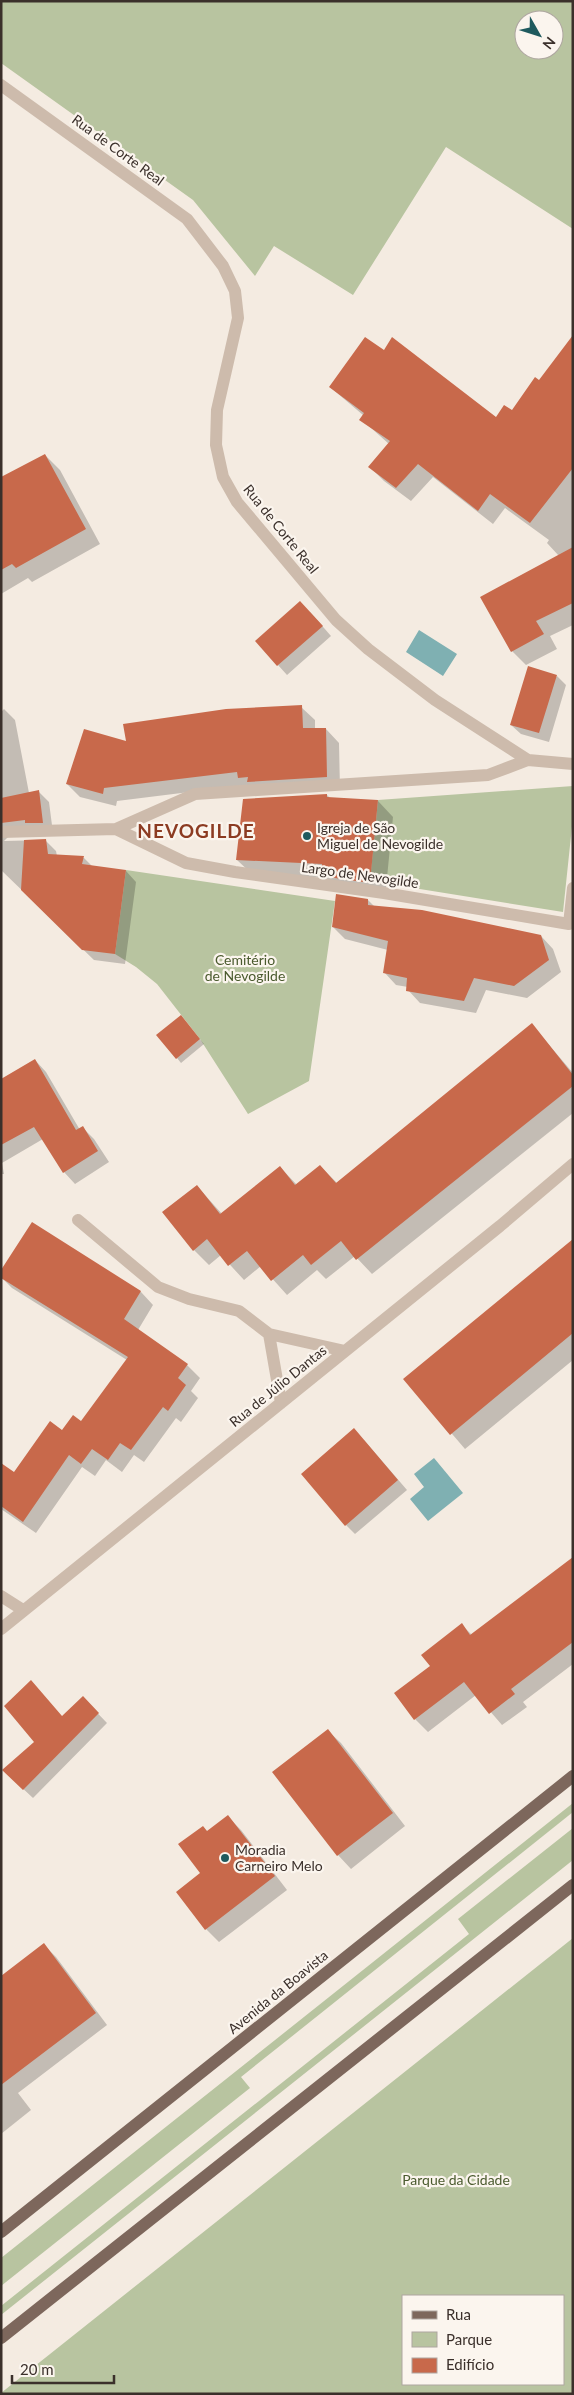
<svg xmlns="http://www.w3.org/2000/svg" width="574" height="2395" font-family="Lato,sans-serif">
<rect width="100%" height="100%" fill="#f4ebe1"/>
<path fill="#b8c4a0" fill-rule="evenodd" d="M1,1H573V229L446,147L353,295L274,246L255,276L193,200L1,63ZM524,20H554V50H524Z
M573,786V817L563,912L370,881L378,800Z
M126,870L335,901L309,1081L248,1114L200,1039L157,984L136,967L115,954Z
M573,1803V1812L241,2077L250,2088L1,2286V2258Z
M573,1828V1860L1,2315V2306L469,1934L458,1919Z
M573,1938V2394H1V2393ZM403,2296H563V2384H403Z"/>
<path fill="#7fb0b2" d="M419,630L457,654L443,676L406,652Z
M434,1458L463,1493L428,1521L410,1499L424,1487L414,1474Z"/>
<path fill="#0003" d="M573,337V625L550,636L557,649L526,665L512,651L559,556L547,543L549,540L505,508L493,524L433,477L411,501L384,481L370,467L389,444L361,419L363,415L330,387L496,419L513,412L539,382Z
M45,455L60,470L100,544L32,582L28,578L1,594V478Z
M310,612L331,636L287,675L278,665Z
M557,676L566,685L549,742L521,734L511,725Z
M301,707L315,720V730L326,729L339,743L340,790L246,785L117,801L116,806L80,797L67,784L127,743Z
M4,709L15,720L29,793L38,791L49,802L53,833L11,834L4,841L45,840L56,851L57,856L84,858L93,867L126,871L136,882L125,964L94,960L1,870V712Z
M327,795L330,798L378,801L393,817L385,898L338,891L325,878L253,875L237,860Z
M368,900L375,907L541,936L553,949L561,972L527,998L486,990L476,1013L420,1003L408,990V987L396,985L384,972L388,950L345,939L333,927Z
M185,1022L204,1044L181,1063L177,1058Z
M532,1025L573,1073V1113L372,1274L355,1256L326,1279L317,1270L287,1295L261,1266L244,1280L221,1255L209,1265L194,1250L197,1186L222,1214L280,1167L297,1185L320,1166L337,1183Z
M35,1060L46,1072L80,1130L83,1128L94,1139L109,1162L75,1184L64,1172L43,1139L2,1163L4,1174H1V1081Z
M32,1224L141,1292L153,1305L138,1330L187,1365L200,1378L191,1391L198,1398L181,1422L176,1418L144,1462L134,1455L122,1472L106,1460L95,1476L82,1467L36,1533L1,1509V1465L15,1473L62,1431L82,1423L127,1360L12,1288L1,1277Z
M573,1241V1360L465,1449L405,1379Z
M364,1440L407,1490L355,1534L346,1525Z
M573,1559V1664L523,1702L527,1707L502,1725L476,1695L428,1732L415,1719L431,1666L462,1625L472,1635Z
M83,1698L107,1723L33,1798L4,1771Z
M327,1730L341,1743L405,1826L351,1869L338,1855Z
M228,1817L241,1830L287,1890L219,1942L206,1929L202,1873L208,1832Z
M44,1945L56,1957L107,2025L18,2093L31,2110L1,2134V1977Z"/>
<path fill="#c8694b" d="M573,335V468L530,523L490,494L478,511L418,464L396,488L368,467L390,441L359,420L364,413L329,387L365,337L384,350L392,337L496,417L504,405L512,410L535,377L539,380Z
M45,454L86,529L16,568L12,564L1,570V477Z
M573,547V603L536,621L544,634L511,652L480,597Z
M300,601L323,626L277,666L255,641Z
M528,666L557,675L539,733L510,725Z
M302,705L303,728H326L327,777L247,782L248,777L238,778L237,772L104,788L103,794L66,784L84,729L126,741L123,724L226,709Z
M39,790L43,823H25V820L1,823V798Z
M327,794V797L378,800L370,883L321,876L322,864L236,860L243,799Z
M46,839L48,854L84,856L82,864L126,870L115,954L82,950L21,890L24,840Z
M336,894L368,899V905L422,910L541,935L549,960L514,986L474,978L464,1001L406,991L407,978L383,973L388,941L332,927Z
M181,1015L200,1039L176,1059L156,1035Z
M532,1023L573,1075V1086L356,1260L341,1241L311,1265L303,1255L271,1281L247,1251L228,1266L207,1239L193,1251L162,1212L197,1185L220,1214L280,1166L295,1185L320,1165L336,1183Z
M35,1059L76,1130L83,1126L98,1151L63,1173L34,1127L1,1145V1079Z
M32,1222L141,1291L124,1319L188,1364L178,1378L186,1385L168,1411L163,1407L131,1450L120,1443L108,1460L92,1449L81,1464L69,1455L23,1522L1,1506V1463L14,1472L50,1421L62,1430L73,1415L81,1421L128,1357L1,1278V1270Z
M573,1239V1333L450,1435L403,1379Z
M354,1428L398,1480L345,1526L301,1474Z
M573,1557V1642L511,1689L515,1694L489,1714L464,1682L414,1720L394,1693L430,1666L421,1655L462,1623L470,1635Z
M31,1680L62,1716L83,1696L99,1713L23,1790L2,1770L34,1742L4,1706Z
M328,1729L393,1813L337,1856L272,1772Z
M228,1815L275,1876L205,1930L176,1892L200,1873L178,1844L203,1826L207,1831Z
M44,1943L96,2013L1,2085V1976Z"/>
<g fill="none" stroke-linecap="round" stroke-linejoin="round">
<path stroke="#cdbbac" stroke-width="12" d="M1,85L187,219L223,266L235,291L238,318L217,410L216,445L223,477L237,502L336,620L368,649L435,700L528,760
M116,829L186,863L235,872L384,893L569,924L573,888
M1,832L116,829L195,794L488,775L528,760L573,764
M78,1220L158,1287L189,1299L239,1311L269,1334L345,1351
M269,1334L281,1403
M1,1596L23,1610
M1,1629L500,1226L573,1164"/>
<path stroke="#7d675c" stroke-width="12" d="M1,2232L573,1776
M1,2338L573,1885"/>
</g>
<g fill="#1f5a5e" stroke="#fbf5ee" stroke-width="2">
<circle cx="307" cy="836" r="5"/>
<circle cx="225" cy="1858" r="5"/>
</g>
<g text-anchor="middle" stroke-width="4.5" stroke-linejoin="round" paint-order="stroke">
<g font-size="14" fill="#3b302b" stroke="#fbf5ee">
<text transform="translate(118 150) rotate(36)" y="5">Rua de Corte Real</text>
<text transform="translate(281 529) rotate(51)" y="5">Rua de Corte Real</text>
<text transform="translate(360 875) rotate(8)" y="5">Largo de Nevogilde</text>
<text transform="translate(278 1386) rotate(-39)" y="5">Rua de Júlio Dantas</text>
<text transform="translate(278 1992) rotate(-39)" y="5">Avenida da Boavista</text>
</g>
<g font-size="14" fill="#3b302b" stroke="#fbf5ee" text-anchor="start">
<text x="317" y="833">Igreja de São<tspan x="317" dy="16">Miguel de Nevogilde</tspan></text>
<text x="235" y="1855">Moradia<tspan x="235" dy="16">Carneiro Melo</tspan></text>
</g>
<g font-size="14" fill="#4a5a2e" stroke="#fbf5ee">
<text x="245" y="965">Cemitério<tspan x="245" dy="16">de Nevogilde</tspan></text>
<text x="456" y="2185">Parque da Cidade</text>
</g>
<g font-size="19" font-weight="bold" letter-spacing="1" fill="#8c3b22" stroke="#fbf5ee">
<text x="196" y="838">NEVOGILDE</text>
</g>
</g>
<rect width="574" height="2395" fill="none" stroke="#3b302b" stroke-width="5"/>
<rect x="402" y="2295" width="162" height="90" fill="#fbf5ee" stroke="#aea6a0"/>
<rect x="412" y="2311" width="25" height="8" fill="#7d675c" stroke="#aea6a0"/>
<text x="446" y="2320" font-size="15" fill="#3b302b">Rua</text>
<rect x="412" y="2332" width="25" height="15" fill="#b8c4a0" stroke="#aea6a0"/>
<text x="446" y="2345" font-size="15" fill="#3b302b">Parque</text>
<rect x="412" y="2358" width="25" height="15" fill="#c8694b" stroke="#aea6a0"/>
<text x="446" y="2370" font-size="15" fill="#3b302b">Edifício</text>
<g transform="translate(539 35) rotate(129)"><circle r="24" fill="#fbf5ee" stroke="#aea6a0"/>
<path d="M0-4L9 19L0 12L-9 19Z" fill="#1f5a5e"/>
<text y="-8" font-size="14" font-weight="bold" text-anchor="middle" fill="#3b302b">N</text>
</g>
<path d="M12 2375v8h102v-8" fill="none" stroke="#3b302b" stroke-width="2.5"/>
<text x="20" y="2375" font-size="15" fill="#3b302b" stroke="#fbf5ee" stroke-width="4" paint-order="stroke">20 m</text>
</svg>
